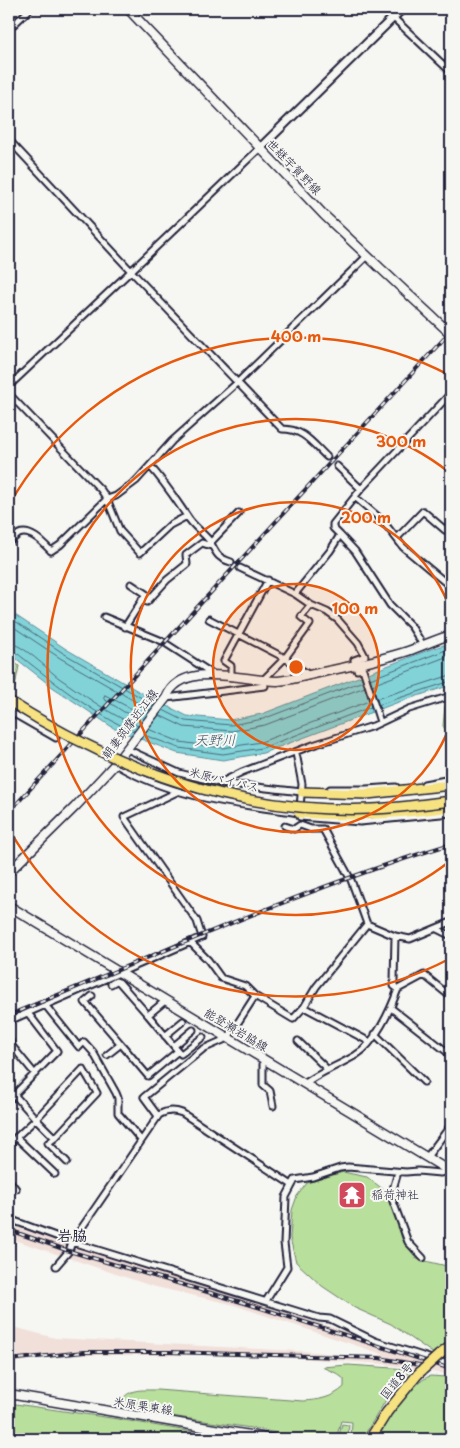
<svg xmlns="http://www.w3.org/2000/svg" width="460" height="1448" font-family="'Playpen Sans','Klee One',sans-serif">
<rect width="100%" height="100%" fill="#f6f6f2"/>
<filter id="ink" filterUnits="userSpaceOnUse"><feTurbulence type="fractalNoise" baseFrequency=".02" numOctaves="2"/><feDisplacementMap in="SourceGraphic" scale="10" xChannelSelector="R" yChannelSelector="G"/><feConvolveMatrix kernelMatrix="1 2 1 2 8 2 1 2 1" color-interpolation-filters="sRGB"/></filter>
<g filter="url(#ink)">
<path fill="#f1dfd9" d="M9,1225L148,1268L451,1366V1375L384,1364L299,1358L207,1355H67L9,1363V1326L55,1338L315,1352L353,1356L385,1355L231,1304L152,1286L9,1238Z"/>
<path fill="#b8df9b" stroke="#6d806b" d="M9,658L19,666L14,691L9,693Z
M451,699V734H449L443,726L445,706Z
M343,1172L367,1177L384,1190L394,1208L402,1239L417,1259L451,1267V1340L434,1354L391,1324L355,1308L322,1286L296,1262L290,1238L292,1210L297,1196L307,1183Z
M348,1365L408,1369L409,1373L389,1395L362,1439H351L352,1422L341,1421L336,1439H302L298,1437L251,1428L117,1408C127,1388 136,1390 157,1390L303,1401C319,1400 332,1398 344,1387V1379L336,1373L322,1367Z
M430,1376L446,1377L451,1380V1439H378C385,1422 412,1382 430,1376Z
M9,1403L118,1419L234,1439H9Z
M342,1424L349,1425L348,1439H338Z"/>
<path fill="#82d3d8" stroke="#5c8c99" d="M9,611L66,649L138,691L187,716L230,720L262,714L431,649L451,643V685L396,703L263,753L223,760L177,753L115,729L51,686L9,653Z"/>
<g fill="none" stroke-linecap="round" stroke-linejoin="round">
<path stroke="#48697a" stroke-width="1" d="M9,617L63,653L154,705
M9,624L60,658L150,710
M9,643C23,644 47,669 59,678C84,695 110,715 138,726
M9,650L14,651C49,678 93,715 134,731
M370,679L451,648
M372,685L451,655
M105,695L136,711L137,715L134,716L124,712L104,699Z
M376,699L451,675
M378,705L451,681
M163,710L185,721L231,725L263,719L363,681
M159,715L184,727L232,731L265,725L365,687
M148,729L180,742L223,748L261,742L369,701
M144,735L179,748L223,754L262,748L371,707"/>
<path stroke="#cccccd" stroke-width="5" stroke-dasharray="5 2.5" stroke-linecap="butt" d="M327,457L337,466
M231,562L240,568"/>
<defs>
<path id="minor" d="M384,9L451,72
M9,29L30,9
M9,140L131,271L9,386
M260,148L131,271L282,429C304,429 312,443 327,457
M9,394L101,490L107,499L120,531L140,553L170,525L187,516
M150,466C166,484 174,497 187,516C192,525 201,531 208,539C217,551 214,557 231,562
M337,466L361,489
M355,497L383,521L403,547L451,587
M340,535L355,551L390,605L411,626L423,645
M397,538L423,511L445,530L451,524
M9,542C12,540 16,536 19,534C31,529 44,544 51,551L60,545L107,499L116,496L136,481L172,441L238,382L367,256
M210,543L239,513
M240,568L295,594
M142,599L147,602L167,580L187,564L186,555L202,543L211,546
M104,617L162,641L213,674
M209,619L285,658L309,675
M125,627L146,594L131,584
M231,677V666L224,661L268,580
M166,698L265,686L263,680L285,658L310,624L301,617L311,605
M9,711L56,738
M380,722L363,669L357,670L354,660L365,656L358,643L338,620L327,612L311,605L295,594L330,551L340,535L333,528V524L361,489L451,393
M127,749L179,773L220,783L302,792
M296,753L302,784L300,807
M115,764C171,798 236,804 299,813
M220,783L242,772L313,745L373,726L409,709L451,696
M424,784L451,779
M330,789H366L396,787
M300,817L360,822L451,813
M285,826L294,829L300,825L311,829H323L351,880L367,924L395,936L410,939L451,922
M437,929L451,936
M395,936L394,981V986L398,989
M111,984L116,981L119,982L148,1015L165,1001
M92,996L85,1002L121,1044
M255,996L293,1019L304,1007L370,1042
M46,1006L79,1047L84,1042L93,1052L116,1093L118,1098V1113L141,1140
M304,1007L316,987L367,924
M391,1008L451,1055
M9,1021L202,937L197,921L124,817L177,792
M375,1034L424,1082
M165,1036L183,1021
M9,1038L12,1046L35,1074
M298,1041L328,1070
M174,1046L193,1030
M178,1051L181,1054L203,1037
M107,1055L121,1044L148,1076L178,1051L148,1015
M263,1059V1085L270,1091L273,1106
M304,1084C320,1072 340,1065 356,1055C375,1044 391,1009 398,989L424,975L451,997
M9,1089L36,1119L55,1138L97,1093L83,1069L36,1119L9,1144
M9,1100L57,1051L28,1013
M158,1116L144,1097L203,1049L228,1038L255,996L245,986L221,978L208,960L190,942
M16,1137L55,1174
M55,1138L48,1143L67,1162
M427,1157L451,1125
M398,1172L391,1196L408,1242L423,1258
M9,1180L16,1189
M9,1219L72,1242L319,1318L330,1319L375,1341L451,1365
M56,1266L69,1251L72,1242L159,1115C167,1110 174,1110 182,1113L292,1185
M266,1301L287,1267L284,1243L286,1197L295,1180L313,1177L340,1168L348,1167L406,1172L418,1171L440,1173L449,1171"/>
<path id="tertiary" d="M260,148L402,9"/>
<path id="secondary" d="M128,9L324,215L378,266
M9,872L75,807L115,764L166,698C182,658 247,682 278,681C293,680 308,675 323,672C351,666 381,660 408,651C423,646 436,639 451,635
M9,906L451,1172
M9,1394L273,1439"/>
<path id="trunk" d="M302,792L367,794L451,785
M299,813C350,817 401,814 451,807
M439,1355L451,1346
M370,1439L387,1412L418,1374"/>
</defs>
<use href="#minor" stroke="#22223b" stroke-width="9"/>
<use href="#tertiary" stroke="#22223b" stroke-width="11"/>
<use href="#secondary" stroke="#22223b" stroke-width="11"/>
<use href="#trunk" stroke="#22223b" stroke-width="12"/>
<use href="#minor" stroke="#f6f6f2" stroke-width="5"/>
<use href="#tertiary" stroke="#f6f6f2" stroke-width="7"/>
<use href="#secondary" stroke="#f6f6f2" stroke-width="8"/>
<use href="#trunk" stroke="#f6e281" stroke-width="9"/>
<defs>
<path id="rail" d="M9,812L451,331
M9,1015C155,956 299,890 451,844
M9,1230L69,1251L248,1304L451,1369
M9,1360L84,1352H169L379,1358L420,1365"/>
</defs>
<use href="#rail" stroke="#22223b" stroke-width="4"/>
<use href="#rail" stroke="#f6f6f2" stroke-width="2" stroke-dasharray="5.5" stroke-linecap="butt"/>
<defs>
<path id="secondary-bridge" d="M378,266L451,334"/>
<path id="trunk-bridge" d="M9,701C119,771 240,814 372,809C398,808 425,804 451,801
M418,1374L439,1355"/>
</defs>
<use href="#secondary-bridge" stroke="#22223b" stroke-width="11" stroke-linecap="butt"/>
<use href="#trunk-bridge" stroke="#22223b" stroke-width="12" stroke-linecap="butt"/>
<use href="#secondary-bridge" stroke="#f6f6f2" stroke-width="8"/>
<use href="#trunk-bridge" stroke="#f6e281" stroke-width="9"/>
</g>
</g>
<circle cx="296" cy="667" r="83" fill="#e8590c" fill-opacity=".12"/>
<g fill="none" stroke="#e8590c" stroke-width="2.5">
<circle cx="296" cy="667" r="83"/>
<path d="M451 723A165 165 0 1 1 451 611"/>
<path d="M450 861A248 248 0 1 1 450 473"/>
<path d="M451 958A330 330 0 0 1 9 829M9 505A330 330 0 0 1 451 376"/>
</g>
<defs>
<symbol id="temple-square" viewBox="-11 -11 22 22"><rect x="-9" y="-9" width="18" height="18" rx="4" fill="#d1495b" stroke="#f6f6f2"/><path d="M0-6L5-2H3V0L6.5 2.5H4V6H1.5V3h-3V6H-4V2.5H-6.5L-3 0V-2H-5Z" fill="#fff"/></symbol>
</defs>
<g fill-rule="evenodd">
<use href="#temple-square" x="336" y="1179" width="32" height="32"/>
</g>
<g text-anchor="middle" stroke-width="4" stroke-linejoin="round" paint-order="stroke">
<g font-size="12" fill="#22223b" stroke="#f6f6f2">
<text transform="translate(294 167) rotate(46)" y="4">世継宇賀野線</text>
<text transform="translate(130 724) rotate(-53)" y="4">朝妻筑摩近江線</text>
<text transform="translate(224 780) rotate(13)" y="4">米原バイパス</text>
<text transform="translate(236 1030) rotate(31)" y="4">能登瀬岩脇線</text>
<text transform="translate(397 1381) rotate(-50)" y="4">国道8号</text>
<text transform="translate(143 1406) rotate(9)" y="4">米原栗東線</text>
</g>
<g font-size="12" fill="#22223b" stroke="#f6f6f2" text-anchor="start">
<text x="371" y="1199">稲荷神社</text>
</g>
<g font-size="14" font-style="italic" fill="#3f576a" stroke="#f6f6f2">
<text transform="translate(215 740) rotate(-1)" y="5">天野川</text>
</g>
<g font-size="15" font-weight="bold" fill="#22223b" stroke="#f6f6f2">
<text x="72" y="1241">岩脇</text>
</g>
</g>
<circle cx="296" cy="667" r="8" fill="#e8590c" stroke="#f6f6f2" stroke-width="2.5"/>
<g font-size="15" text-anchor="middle" font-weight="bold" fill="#e8590c" stroke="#f6f6f2" stroke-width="4" stroke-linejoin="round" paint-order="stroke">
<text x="296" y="342">400 m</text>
<text x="401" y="447">300 m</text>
<text x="366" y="523">200 m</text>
<text x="355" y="614">100 m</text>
</g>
<rect width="460" height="1448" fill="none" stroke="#f6f6f2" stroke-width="30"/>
<rect x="15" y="15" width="430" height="1418" fill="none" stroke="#22223b" stroke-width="2" filter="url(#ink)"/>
</svg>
